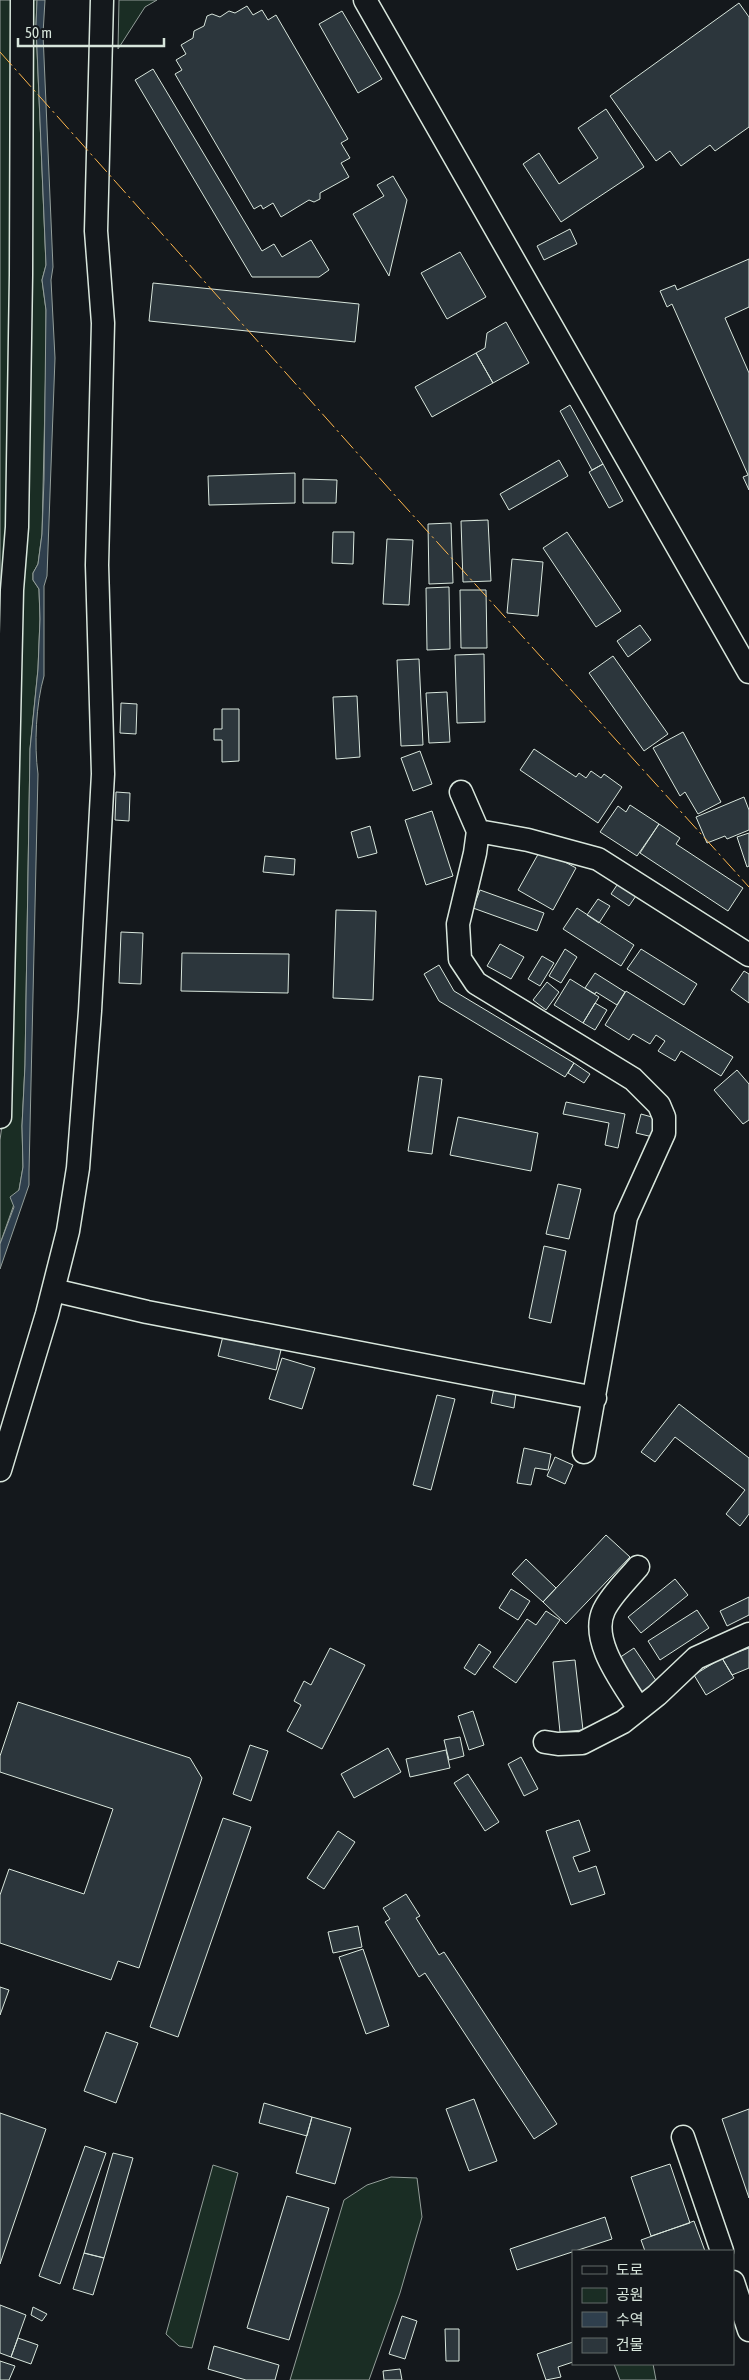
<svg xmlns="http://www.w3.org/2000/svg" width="749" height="2380" font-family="'Asap Condensed','Noto Sans KR',sans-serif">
<rect width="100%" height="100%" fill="#14181c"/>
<path fill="#1a2d24" stroke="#939e99" d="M0,0H19L0,906Z
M25,0H37L36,25L46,265L42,280L46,310V357L42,534L38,564L33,573V580L39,589L40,619L38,669L30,749L25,1065L22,1126L23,1167L19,1190L0,1244V1140L4,1111Z
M119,0H157L145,7L118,49Z
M213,2165L238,2173L192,2348L179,2346L166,2334Z
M391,2177L417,2178L422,2217L400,2293L369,2380H290L344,2200L367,2185Z
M614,2364H653L656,2380H620Z"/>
<path fill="#2f3f4d" stroke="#939e99" d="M37,0H45L43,34L53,267L51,280L55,358L47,576L44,586V676C36,703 34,745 38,774L29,1172V1185L0,1269V1244L14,1207L10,1197L19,1190L23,1167L22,1126L25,1065L30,749L38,669L40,619L39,589L33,580V573L38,564L42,534L44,479L46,310L42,280L46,265L36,25Z"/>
<path fill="#2c363c" stroke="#d8e6dc" d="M739,3L749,17V127L715,151L710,145L681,166L670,151L656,161L610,96Z
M247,6L253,15L262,10L268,20L276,15L348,139L341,143L350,158L341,163L349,177L320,193V199L314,202L309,200L281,217L273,203L263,209L261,205L254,209L175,74L182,70L176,60L186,54L181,45L193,38L194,31L204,26L207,16L212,14L220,17L229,11L235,13Z
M342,11L382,79L358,93L319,24Z
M153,69L262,251L274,244L282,257L311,240L329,270L319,277H252L135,80Z
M606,109L644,167L561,222L523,164L539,153L559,184L598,158L578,128Z
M393,176L407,200L389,276L353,214L384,196L377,185Z
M570,229L577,244L544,260L537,246Z
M460,252L486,297L447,319L421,273Z
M749,259V307L725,318L749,373V490L743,477L748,475L672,304L667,307L660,291L675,285L677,290Z
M153,283L359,304L355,342L149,321Z
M506,322L529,363L493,383L476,353L485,348L487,333Z
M476,353L493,383L432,417L415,387Z
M570,405L603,464L592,470L560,411Z
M559,460L568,476L509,510L500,494Z
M603,464L623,501L609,508L589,472Z
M295,473V503L209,505L208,476Z
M303,479L337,480L336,503H303Z
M488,520L491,581L463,582L461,521Z
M451,523L453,583L429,584L428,524Z
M333,532H354L353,564L332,563Z
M567,532L621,611L596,627L543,548Z
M387,539L413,540L409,605L383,604Z
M512,559L543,562L538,616L507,613Z
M449,587L450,649L427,650L426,588Z
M460,590H486L487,648H461Z
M640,625L651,640L628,657L617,641Z
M484,654L485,722L457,723L455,655Z
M613,656L668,734L644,751L589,673Z
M419,659L423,745L401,746L397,660Z
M447,692L450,742L429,743L426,693Z
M357,696L360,757L336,759L333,697Z
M121,703L137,704L136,734L120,733Z
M222,709H239V761L222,762V740H214V729H222Z
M683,732L721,802L698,814L685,792L680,796L653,748Z
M534,749L576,777L579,773L586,778L591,771L601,778L604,774L622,787L598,823L520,770Z
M420,751L432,784L413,791L401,758Z
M116,792L130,793L129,821L115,820Z
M744,797L749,810V830L727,839L725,836L707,843L696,817Z
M630,805L659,824L637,856L600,832L618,806L626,812Z
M432,811L453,876L426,885L405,820Z
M659,824L680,838L676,844L743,888L728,911L640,853Z
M370,826L377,853L358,858L351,832Z
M749,833V866L747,867L737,837Z
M541,849L576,868L553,910L518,890Z
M265,856L295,859L294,875L263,872Z
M619,882L638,893L629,906L611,894Z
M480,890L544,913L537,931L473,908Z
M598,899L610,906L599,923L587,915Z
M577,908L634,945L621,966L563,929Z
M336,910L376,911L373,1000L333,998Z
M121,932L143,933L141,984L119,983Z
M500,944L524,957L511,979L487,966Z
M565,949L577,957L561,983L549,976Z
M641,949L697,984L684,1005L627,969Z
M182,953L289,954L288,993L181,991Z
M542,956L554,963L540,986L528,979Z
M439,965L454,991L574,1063L565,1077L439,1001L424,974Z
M744,971L749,974V1003L731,990Z
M595,973L625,992L617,1005L596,992L595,994L585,988Z
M570,979L599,997L583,1023L554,1005Z
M547,982L559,992L546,1010L533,1000Z
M626,991L733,1057L721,1076L681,1051L675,1061L658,1051L665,1041L656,1035L650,1044L633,1034L629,1040L605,1025Z
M595,1003L607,1010L595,1030L583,1023Z
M574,1063L590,1074L584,1083L568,1073Z
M737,1070L749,1084V1120L743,1124L714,1090Z
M419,1076L442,1079L432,1154L408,1151Z
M566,1102L625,1114L618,1148L605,1145L609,1123L563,1114Z
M641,1114L659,1119L653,1137L636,1133Z
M458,1117L538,1133L531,1171L450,1155Z
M558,1184L581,1189L569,1239L546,1234Z
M544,1246L566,1251L551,1323L529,1318Z
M223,1336L281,1350L276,1370L218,1356Z
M282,1358L315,1368L302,1409L269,1399Z
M494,1388L516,1393L514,1408L491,1403Z
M437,1395L455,1399L431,1490L413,1485Z
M679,1404L749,1458V1514L740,1526L726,1514L745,1490L675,1437L655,1462L641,1452Z
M524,1448L551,1454L548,1470L535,1468L531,1485L517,1483Z
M555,1457L573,1465L565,1484L547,1476Z
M606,1535L630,1557L566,1624L543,1602Z
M526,1559L556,1588L543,1602L512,1574Z
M675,1579L688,1595L641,1633L628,1617Z
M511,1589L530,1601L518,1620L499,1608Z
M749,1597V1615L727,1626L720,1611Z
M697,1610L709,1628L660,1660L648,1641Z
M546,1611L560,1620L516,1683L493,1667L527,1619L536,1625Z
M479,1644L491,1652L475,1675L464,1668Z
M330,1648L365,1665L322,1749L287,1731L301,1705L294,1701L304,1681L311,1685Z
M634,1648L657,1682L642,1692L619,1658Z
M749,1648V1668L732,1675L722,1658Z
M722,1658L734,1678L706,1695L694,1675Z
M575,1660L583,1730L560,1732L553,1662Z
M18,1702L190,1758L202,1778L139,1968L118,1961L111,1980L0,1943V1895L9,1869L84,1894L113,1809L0,1772V1756Z
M473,1711L484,1745L469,1750L458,1716Z
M460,1737L464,1756L449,1760L444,1740Z
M250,1745L268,1751L251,1801L233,1794Z
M388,1748L401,1772L354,1798L341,1774Z
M446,1750L450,1768L410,1777L406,1759Z
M521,1757L538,1789L524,1796L508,1764Z
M468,1774L499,1822L485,1831L454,1783Z
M223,1818L251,1827L178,2037L150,2027Z
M579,1820L590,1851L573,1857L579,1872L596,1866L605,1894L571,1905L546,1831Z
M338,1831L355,1842L324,1889L307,1878Z
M406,1894L420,1916L416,1918L439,1955L444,1952L557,2124L534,2139L425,1973L419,1977L385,1922L390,1919L383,1908Z
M358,1926L362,1947L333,1953L328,1932Z
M363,1949L389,2026L366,2034L339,1957Z
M0,1987L9,1990L0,2015Z
M106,2032L138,2043L116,2103L84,2091Z
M474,2099L497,2161L469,2171L446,2109Z
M264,2103L312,2117L307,2136L259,2123Z
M749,2109V2198L722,2119Z
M0,2113L46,2129L0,2264Z
M312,2117L351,2128L335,2184L296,2173Z
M85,2146L106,2153L60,2284L39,2276Z
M113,2153L133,2158L104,2258L84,2253Z
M670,2164L690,2223L651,2236L631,2177Z
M287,2196L329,2208L289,2340L247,2328Z
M605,2217L612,2239L517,2270L510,2249Z
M694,2221L705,2251H645L641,2240Z
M84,2253L104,2258L93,2295L73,2289Z
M0,2305L26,2315L11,2357L0,2353Z
M33,2307L47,2314L42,2321L31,2315Z
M402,2316L417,2321L405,2359L389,2354Z
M445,2329H459V2361H446Z
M18,2338L38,2345L31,2364L11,2357Z
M573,2342V2362L558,2367L561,2377L546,2380L537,2354Z
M214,2346L279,2365L275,2380H246L208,2369Z
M0,2361L15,2366L9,2380H0Z
M400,2369L402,2380H384L383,2371Z"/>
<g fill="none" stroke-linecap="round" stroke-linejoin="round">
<defs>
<path id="minor" d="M365,0L749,672
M461,792L478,831L475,853L458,924L460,959L476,983L633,1079L659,1105L664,1117V1133L626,1217L584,1452
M478,831L528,840L598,859L749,955
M0,1117L12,590L17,527L21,275L22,0
M53,1290L147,1312L595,1398
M0,1470L47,1314L68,1231L78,1168L90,1011L103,774L97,565L103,323L96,231L102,0
M638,1567C627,1580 611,1595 604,1610C589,1641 624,1684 639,1709
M545,1742L558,1744L582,1743L623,1722L657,1695L696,1658L749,1634
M683,2137L722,2251
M733,2282L749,2330"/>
</defs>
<use href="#minor" stroke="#d8e6dc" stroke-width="25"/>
<use href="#minor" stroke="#14181c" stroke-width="22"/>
<path stroke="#ffb74d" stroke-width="1" stroke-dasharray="18 4 2.5 4" stroke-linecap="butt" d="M0,52L400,501L749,887"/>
</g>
<rect x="572" y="2250" width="162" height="115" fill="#14181c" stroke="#626a69"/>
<rect x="582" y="2266" width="25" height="8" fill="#14181c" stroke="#626a69"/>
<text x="616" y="2275" font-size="15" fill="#d8e6dc">도로</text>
<rect x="582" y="2288" width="25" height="15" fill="#1a2d24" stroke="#626a69"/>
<text x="616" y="2300" font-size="15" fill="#d8e6dc">공원</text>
<rect x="582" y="2312" width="25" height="15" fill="#2f3f4d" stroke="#626a69"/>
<text x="616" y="2325" font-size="15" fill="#d8e6dc">수역</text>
<rect x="582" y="2338" width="25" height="15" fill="#2c363c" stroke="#626a69"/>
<text x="616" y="2350" font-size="15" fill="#d8e6dc">건물</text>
<path d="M18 38v8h146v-8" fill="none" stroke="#d8e6dc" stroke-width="2.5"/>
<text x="25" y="38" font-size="15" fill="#d8e6dc" stroke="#14181c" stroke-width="4" paint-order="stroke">50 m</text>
</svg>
